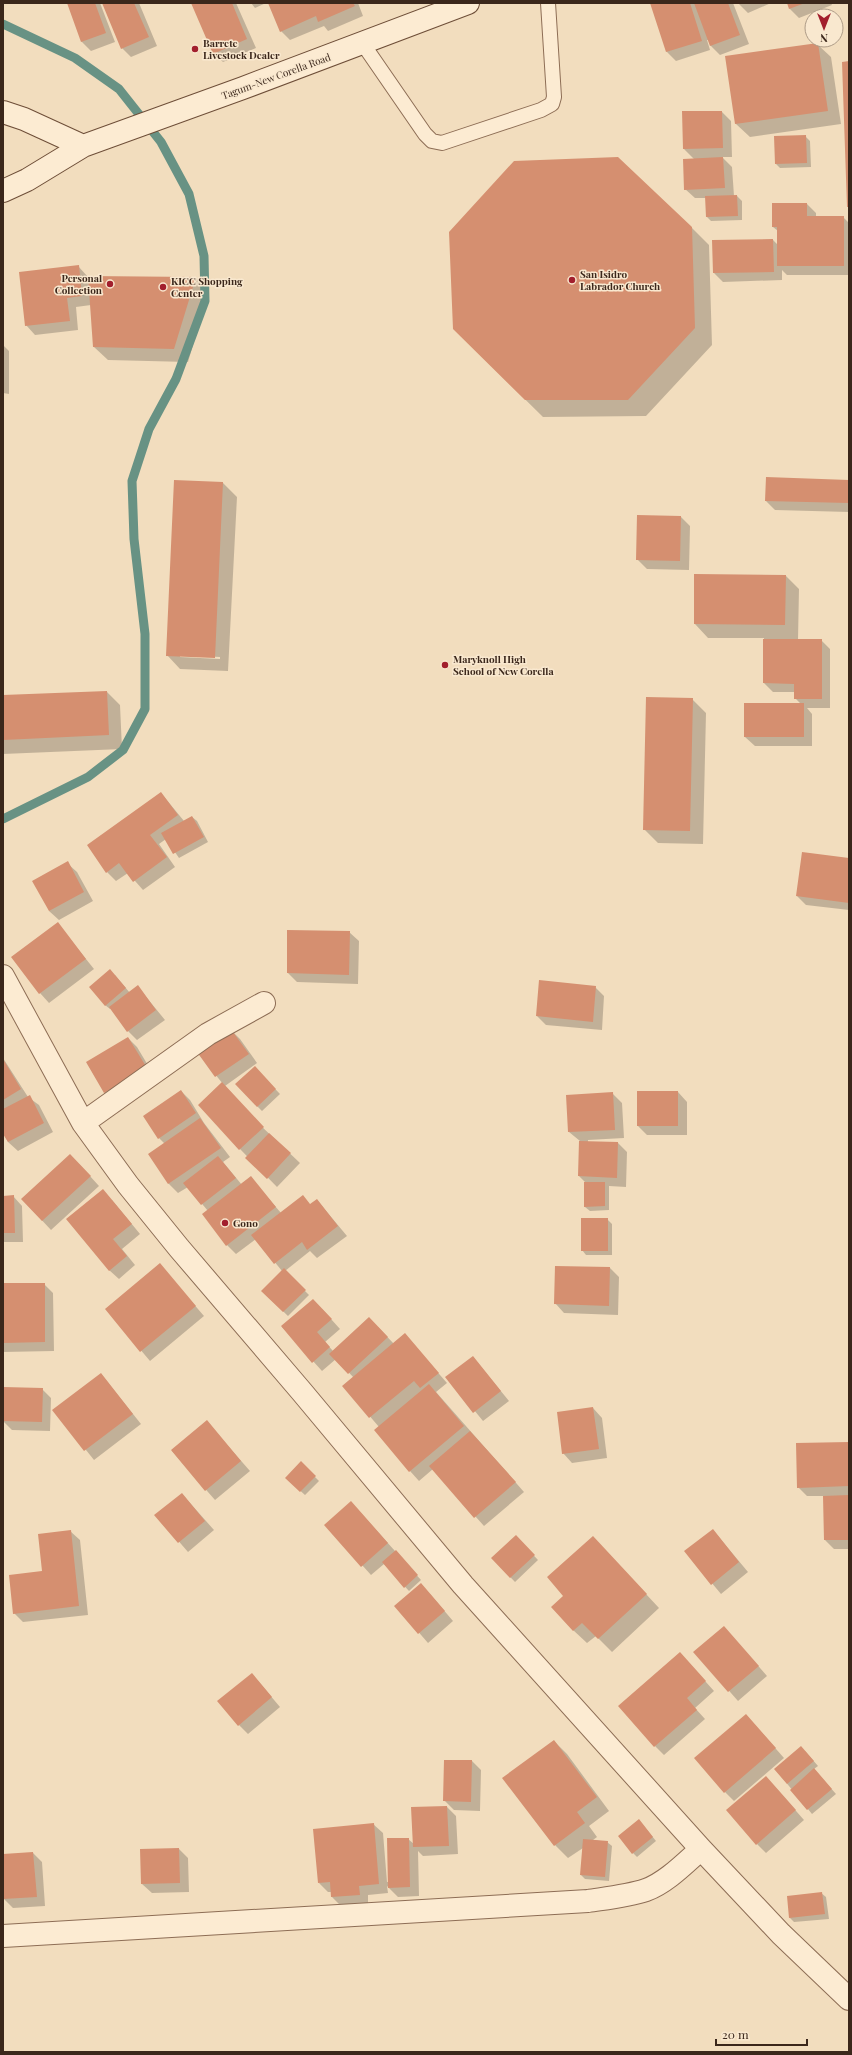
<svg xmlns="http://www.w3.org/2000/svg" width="852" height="2055" font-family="'Playfair Display',serif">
<rect width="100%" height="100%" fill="#f2ddbe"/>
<path fill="#0003" fill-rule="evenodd" d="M68,3H100L115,42L91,51L82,42Z
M105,3H139L157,46L131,57L122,48Z
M192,3H236L256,48L223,62L214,53Z
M251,3H266L255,8Z
M270,3H358L363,16L328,31L324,26L290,40L281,31Z
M651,3H733L749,44L720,55L711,46L709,40H707L710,50L676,61L667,52Z
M738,3H771L748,13Z
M788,3H831L832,5L799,18L790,9Z
M817,44L831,57L841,124L750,137L736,124L727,57Z
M683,112H722L731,121L732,157H722L732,167L734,196H737L742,201V220L711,221L707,217L706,198H695L685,189L694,159L684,149Z
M805,136L810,141L811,167L780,168L776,164Z
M807,204L816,213V217H843L849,223V275H787L782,270V280L723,282L714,273L773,240L778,245V231L773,227Z
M692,228L709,245L712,345L646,416L543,417L454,329Z
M78,266L88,277L196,278L209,291L188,362L108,360L94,347L91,305L76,307L78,330L35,335L26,325Z
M3,345L9,351V394L3,393Z
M766,478L849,481V512L775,510L766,501Z
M175,481L223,483L237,497L228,671L180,669L167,655ZM180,655L220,657V659L180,657Z
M681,517L690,526L689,570L647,569L637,559Z
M695,575L786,576L799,589L798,640H821L830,649V708H807L812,714V746H755L745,737L801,704L795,698V692H773L764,683V638H708L695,624Z
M107,692L120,705L122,749L3,754V696Z
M692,699L706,713L703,844L658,843L644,829Z
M161,793L184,821L192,817L197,821L208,842L179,858L166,839L159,844L175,867L143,890L128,873L116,881L107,872Z
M849,859V910L806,905L797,896Z
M67,863L77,872L93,901L59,920L49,911Z
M58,924L94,969L49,1003L40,993Z
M288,931L349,932L359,941L358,984L297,982L288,973Z
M115,975L130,993L138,987L165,1020L137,1040L128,1031L111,1008L110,1009L105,1005Z
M595,987L604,996L602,1030L546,1025L537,1016Z
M230,1029L240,1039L257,1063L225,1086L259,1124L300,1163L277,1187L240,1149L223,1084L198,1053Z
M128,1038L137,1047L155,1077L114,1102L105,1093L87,1063Z
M3,1058L28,1097L39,1105L53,1132L18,1151L8,1142L3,1132Z
M259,1072L280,1094L262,1111L257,1106Z
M181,1091L190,1100L204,1123L230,1157L223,1162L242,1185L251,1178L281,1213L311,1205L317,1200L347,1236L317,1258L310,1251L285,1271L309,1295L288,1316L262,1291L282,1271L256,1239L236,1254L227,1245L208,1211L188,1187L178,1193L169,1184L149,1154L165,1144L159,1138Z
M678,1092L687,1102V1135H647L638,1126Z
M612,1093L622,1103L624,1138L588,1140V1142L618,1143L627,1152L626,1187L609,1186V1210L590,1211L585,1207V1182L579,1176L580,1141L569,1132Z
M79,1164L99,1186L51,1230L22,1199Z
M13,1196L22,1206L23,1242H3V1197Z
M112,1200L140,1234L122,1249L135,1265L119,1279L109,1270Z
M607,1219L612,1224V1255H586L582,1250Z
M160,1265L204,1316L150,1361L106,1309Z
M610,1268L619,1277L618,1315L564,1313L555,1303Z
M3,1284H44L53,1293L54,1351L3,1352Z
M322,1309L340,1329L325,1342L333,1351L378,1327L394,1344L405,1335L447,1383L436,1392L524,1492L484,1526L433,1469L419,1481L410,1471L379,1427L344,1386L354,1378L336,1359L322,1371L282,1327Z
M473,1357L509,1401L483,1421L447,1377Z
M101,1374L141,1424L94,1460L54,1410Z
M42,1389L51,1398L50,1431L12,1430L3,1421Z
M593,1408L602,1418L607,1458L572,1463L563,1453Z
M207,1422L250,1471L215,1500L172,1451Z
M849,1443V1549H834L825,1540L824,1496H807L798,1487Z
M301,1463L319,1481L305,1495L286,1478Z
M182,1494L214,1530L188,1552L156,1515Z
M360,1512L421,1580L409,1591L384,1564L371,1575L326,1525Z
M713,1530L748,1572L721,1594L686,1552Z
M70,1531L80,1540L88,1615L23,1622L14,1613Z
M520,1541L538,1560L515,1582L492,1558Z
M606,1551L659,1608L612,1652L596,1636L587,1643L573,1630L565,1596Z
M430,1594L453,1621L428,1643L396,1606Z
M724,1627L767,1676L738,1701L695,1652Z
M689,1663L714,1691L695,1708L705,1719L664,1755L655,1746Z
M252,1674L280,1707L248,1734L239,1725Z
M746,1715L784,1758L734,1801L725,1792Z
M554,1741L567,1754L609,1811L589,1826L597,1837L593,1840L607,1842L612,1846L609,1881L585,1879L581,1875L583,1848L568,1858L555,1845Z
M805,1751L818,1766L814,1769L836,1794L812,1814L775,1769Z
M445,1761H472L481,1770L480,1811L454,1810L444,1800Z
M775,1787L804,1820L766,1853L757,1844Z
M447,1807L456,1816L458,1854L423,1856L418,1851L419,1896L398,1897L387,1886L388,1893L368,1895V1904L341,1906L332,1897L331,1892H328L319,1883L373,1824L383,1833L387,1882H389L408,1839L414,1844Z
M643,1825L656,1841L637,1857L633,1853Z
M179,1849L188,1858L189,1892L152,1893L142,1884Z
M33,1853L42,1862L45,1906L13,1908L4,1899L3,1855Z
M821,1893L826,1897L829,1919L794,1922L790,1918L788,1897Z"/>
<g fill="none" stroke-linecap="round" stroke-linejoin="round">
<path stroke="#689284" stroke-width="9" d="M3,24L75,58L119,89L161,142L189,194L204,256L205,301L176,379L149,429L132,481L134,539L145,634V709L123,750L88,777L3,819"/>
</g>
<path fill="#d58f70" d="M67,3H95L106,33L81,42Z
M102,3H134L149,37L121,49Z
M191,3H232L247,39L213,54Z
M268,3H353L355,6L318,22L316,16L280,32Z
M650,3H690L702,41L666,52Z
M694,3H728L740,35L710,46Z
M787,3H805L789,9Z
M818,43L828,111L735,124L725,56Z
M849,61V207H847L842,62Z
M682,111H722L723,148L683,149Z
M806,135L807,163L775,164L774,136Z
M618,157L692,227L695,328L628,400H525L453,329L449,232L514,161Z
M723,157L725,188L684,190L683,159Z
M737,195L738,216L706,217L705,196Z
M772,203H807V216H844V266H777V227H772Z
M773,239L774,272L713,273L712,240Z
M79,265L82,296L67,298L70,321L25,326L19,272Z
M88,276L196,277L174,349L93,347Z
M766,477L849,480V503L765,501Z
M174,480L223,482L215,658L166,656Z
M637,515L681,516L680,561L636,560Z
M694,574L786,575L785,625L694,624Z
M763,639H822V699H794V684L763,683Z
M107,691L109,735L3,740V695Z
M646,697L693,698L690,831L643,830Z
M744,703H804V737H744Z
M161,792L178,815L150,835L167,857L133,882L119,863L106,873L87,845Z
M192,816L204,837L173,854L161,833Z
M802,852L849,858V903L796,896Z
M68,861L84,892L49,911L32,881Z
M58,922L86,959L39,994L11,957Z
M287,930L350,931L349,975L287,973Z
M110,969L126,988L105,1006L89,987Z
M539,980L596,986L593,1022L536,1016Z
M138,985L156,1010L127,1032L109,1007Z
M230,1028L249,1054L215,1077L197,1052Z
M128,1037L147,1068L104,1093L86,1062Z
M3,1059L21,1089L3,1100Z
M255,1066L276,1089L257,1107L235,1084Z
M222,1082L264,1127L239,1150L198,1105Z
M181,1090L196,1113L158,1139L143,1116Z
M637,1091H678V1126H637Z
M613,1092L615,1130L568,1132L566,1095Z
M30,1095L44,1123L8,1142L3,1134V1109Z
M200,1118L221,1148L168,1184L148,1154Z
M269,1133L291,1153L267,1179L245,1158Z
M579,1141L618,1142L617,1178L578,1176Z
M70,1154L91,1176L42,1221L21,1199Z
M218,1156L236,1178L201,1205L183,1183Z
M251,1176L276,1207L226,1246L202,1214Z
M584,1182H605V1206L584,1207Z
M103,1189L132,1224L113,1239L127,1256L109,1271L66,1219Z
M14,1195L15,1233H3V1196Z
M303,1195L310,1204L317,1199L338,1226L307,1250L302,1242L274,1264L251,1235Z
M581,1218H608V1251H581Z
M160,1263L196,1306L140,1352L105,1309Z
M555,1266L610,1267L609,1306L554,1304Z
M284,1268L306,1290L283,1312L261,1291Z
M3,1283H45V1342L3,1343Z
M313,1299L332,1319L317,1332L330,1347L312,1363L281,1326Z
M369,1317L388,1337L348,1374L329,1354Z
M405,1333L439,1373L420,1388L414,1381L369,1418L342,1386Z
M473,1356L501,1391L473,1413L445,1377Z
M101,1373L133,1414L84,1451L52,1410Z
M429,1384L464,1426L409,1472L374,1430Z
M3,1387L43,1388L42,1422L3,1421Z
M593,1407L599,1449L562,1454L557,1412Z
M207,1420L241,1461L205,1491L171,1450Z
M470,1431L516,1482L474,1518L429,1466Z
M849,1442V1486L797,1488L796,1443Z
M301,1461L316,1476L300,1492L285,1478Z
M182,1493L205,1521L178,1543L154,1515Z
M849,1495V1540H824L823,1496Z
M351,1501L388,1543L361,1567L324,1525Z
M713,1529L739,1562L711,1585L684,1551Z
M71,1530L79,1606L13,1614L9,1575L42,1571L38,1534Z
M516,1535L535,1555L510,1578L491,1558Z
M593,1536L647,1594L598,1639L582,1623L573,1631L551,1607L563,1596L547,1577Z
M396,1550L418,1575L404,1588L382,1562Z
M421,1583L445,1611L418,1634L394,1606Z
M724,1626L759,1666L728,1692L693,1652Z
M680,1652L706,1681L687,1698L697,1710L654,1747L618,1706Z
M252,1673L272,1697L238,1726L217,1701Z
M746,1714L776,1748L724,1793L694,1758Z
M554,1740L597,1797L577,1812L585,1823L554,1846L502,1778Z
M801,1746L814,1761L787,1784L774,1769Z
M444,1760H472L471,1802L443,1801Z
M814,1768L832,1789L807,1810L790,1790Z
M766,1776L796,1810L756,1845L726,1810Z
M447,1806L449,1846L413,1847L411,1807Z
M639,1819L653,1837L632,1854L618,1836Z
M374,1823L379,1884L359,1886L360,1895L331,1897L330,1882L318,1883L313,1829Z
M387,1838H409L410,1887L388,1888Z
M583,1839L608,1841L605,1877L580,1875Z
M179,1848L180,1883L141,1884L140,1849Z
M33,1852L37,1897L3,1899V1854Z
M822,1892L825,1914L789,1918L787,1896Z"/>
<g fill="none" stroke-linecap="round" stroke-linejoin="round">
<defs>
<path id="service" d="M363,44L425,134L432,141L442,143L541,110L552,104L554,97L548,3"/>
<path id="minor" d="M3,976L83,1123L128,1185L179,1248L302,1392L463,1585L701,1849L781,1934L849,1999
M83,1123L208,1034L264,1003
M3,1936L588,1901C608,1898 628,1896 646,1890C667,1882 685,1863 701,1849"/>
<path id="secondary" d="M3,112L24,119L83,146
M3,191L27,180L83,146L243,88L468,3"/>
</defs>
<use href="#service" stroke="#8d6d55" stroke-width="16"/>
<use href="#minor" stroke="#8d6d55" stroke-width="24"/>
<use href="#secondary" stroke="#6e4e38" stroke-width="24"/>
<use href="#service" stroke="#fcebd2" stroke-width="14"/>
<use href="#minor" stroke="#fcebd2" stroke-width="22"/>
<use href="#secondary" stroke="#fcebd2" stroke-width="22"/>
</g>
<g fill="#a21f2d" stroke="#f9e8cf" stroke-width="1.5">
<circle cx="195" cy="49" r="4"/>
<circle cx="572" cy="280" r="4"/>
<circle cx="110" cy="284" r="4"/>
<circle cx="163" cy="287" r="4"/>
<circle cx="445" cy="665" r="4"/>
<circle cx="225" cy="1223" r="4"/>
</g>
<g text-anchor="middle" stroke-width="3" stroke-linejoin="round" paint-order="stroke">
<g font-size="10" font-weight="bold" fill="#3b271b" stroke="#f9e8cf" text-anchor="start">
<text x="203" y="47">Barrete<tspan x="203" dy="12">Livestock Dealer</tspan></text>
<text x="580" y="278">San Isidro<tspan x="580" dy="12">Labrador Church</tspan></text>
<text x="102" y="282" text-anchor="end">Personal<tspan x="102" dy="12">Collection</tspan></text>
<text x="171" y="285">KICC Shopping<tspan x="171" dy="12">Center</tspan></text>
<text x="453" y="663">Maryknoll High<tspan x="453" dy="12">School of New Corella</tspan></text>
<text x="233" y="1227">Gono</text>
</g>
<g font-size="10" fill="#3b271b" stroke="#f9e8cf">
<text transform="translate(276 76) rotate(-20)" y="4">Tagum-New Corella Road</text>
</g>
</g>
<rect width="852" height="2055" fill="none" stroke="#3b271b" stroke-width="8"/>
<g transform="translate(824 28) rotate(180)"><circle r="19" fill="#f9e8cf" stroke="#ad9b87"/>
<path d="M0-3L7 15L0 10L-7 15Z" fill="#a21f2d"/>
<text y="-6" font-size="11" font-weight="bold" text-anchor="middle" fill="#3b271b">N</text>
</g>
<path d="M716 2039v6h91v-6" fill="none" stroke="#3b271b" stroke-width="2"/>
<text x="722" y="2039" font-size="12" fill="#3b271b" stroke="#f9e8cf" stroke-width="3" paint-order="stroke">20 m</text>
</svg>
